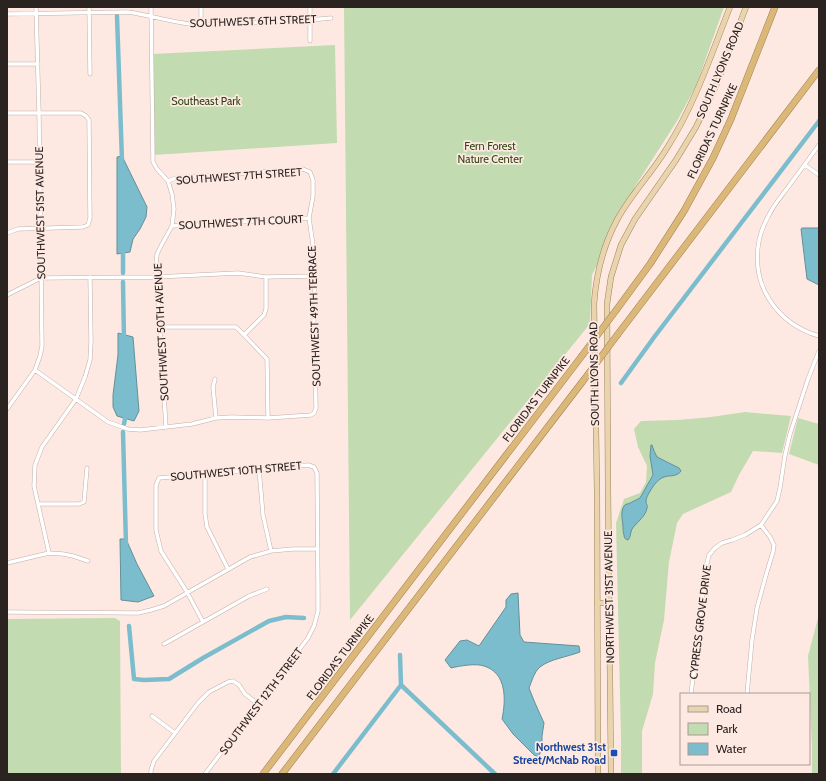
<svg xmlns="http://www.w3.org/2000/svg" width="826" height="781" viewBox="0 0 826 781" font-family="Cabin,sans-serif">
	<rect width="100%" height="100%" fill="#fee9e2"/>
	<!-- green -->
	<path fill="#c3dbb0" d="M344,7H724L696,86L677,121L636,185L592,275L590,323L589,325L350,620Z
		M335,45L337,143L154,155L152,54Z
		M745,412L791,416L782,453L753,451L739,475L731,492L683,514L677,523L669,562L664,620L655,663L653,694L642,731V774H621V738L616,523L624,499L640,493L646,482L647,466L638,447L634,429L641,421L678,420L711,417Z
		M798,418L819,424V465L789,454Z
		M819,614V774H812V748L808,656Z
		M115,618L120,621L121,774H7V619Z"/>
	<!-- water -->
	<path fill="#7cbdcd" stroke="#648f99" d="M122,156L147,207L146,217L140,229L133,239L130,252L117,254V157Z
		M802,228H819V285L807,279L801,229Z
		M118,333L133,337L139,411L134,421L117,416L113,407V395L118,355Z
		M651,445H652L654,451L657,457L679,468L681,471C677,477 670,475 664,477C660,478 657,482 654,485C651,490 646,496 646,502C647,507 648,503 647,508C646,516 637,522 632,529C630,533 631,537 628,540C625,539 624,538 624,535C623,532 623,529 623,526C622,518 620,509 626,504H628L640,498L653,475L650,456Z
		M120,539H126L137,564L154,596L138,602L121,600Z
		M518,593L520,635L524,642L579,646L580,652C567,657 550,659 540,667C534,672 532,681 529,688L535,703L544,723L542,736V750L538,757L534,755L513,734L502,719C506,700 507,673 484,666C476,663 459,666 451,668L445,660L460,641L467,640L479,646L506,607V600L511,594Z"/>
	<g fill="none" stroke-linecap="round" stroke-linejoin="round">
		<!-- canal -->
		<path stroke="#7cbdcd" stroke-width="4.5" d="M117,16L122,161
			M123,273V248
			M123,282L124,341
			M621,383L655,336L819,121
			M124,424L126,414
			M123,432L126,545
			M129,626L134,679L144,680L169,679L203,658L269,621L286,617L304,618
			M400,655L401,685L495,774
			M333,774L401,685"/>
		<!-- minor casing -->
		<g stroke="#c2aea8" stroke-width="4.5">
			<path id="minor" d="M89,7L90,74
				M151,7L153,162L157,169L168,181L172,194L174,209L172,226L162,244L157,254L156,264V277L160,327L166,428
				M310,7V41
				M7,14L127,12C152,15 176,24 201,25L310,20L331,18
				M201,25V7
				M7,64H38
				M7,113H81L86,116L89,120L90,218L88,225L83,227L18,229L7,233
				M819,145C808,160 797,175 786,190C780,198 773,206 769,215C754,240 753,274 769,299C781,318 798,330 819,336
				M7,162H39
				M805,165L819,175
				M172,226L309,218
				M7,295L41,278L156,277L238,273L266,277L314,276
				M160,327H236L244,335L267,359L268,418
				M244,335L264,315L266,309V277
				M35,370L108,422L128,429L140,430L192,424L216,418L232,417L268,418L311,415L314,413L316,408L315,351L313,338V327L315,312L314,252L309,218L313,196V180L310,172L303,169L176,178L168,181
				M215,379L213,387L216,418
				M7,409L35,370L40,356L42,346L39,113L36,7
				M259,469L263,515L271,551
				M205,474V514L207,527L228,569
				M39,504H79L84,502L87,468
				M49,553L34,486L35,465L42,447L76,399L85,377L90,360L91,342L90,277
				M7,563L49,553L63,554L73,556L88,561
				M7,612L138,613L151,610L164,606L250,557L271,551L293,549H318
				M203,622L187,592L161,551L156,530V485L159,478L308,465L314,467L317,473L318,591V611L314,626L308,638L205,774
				M164,644L249,596L267,589
				M691,694L706,567L709,555L715,548L722,543L732,540L745,535L761,525L777,501L780,488L785,455L790,434L808,379L819,351
				M747,694L752,640L757,608L766,575L773,552L774,545L770,537L761,525
				M152,716L175,733
				M151,774V770L154,761L198,703L209,692L228,682L233,681L239,685L245,694L258,704"/>
		</g>
		<!-- primary casing -->
		<g stroke="#9d8459" stroke-width="6">
			<path id="primary" d="M597,603H609
				M598,774L597,491L594,304C596,275 603,246 617,220C631,194 652,173 667,148C695,104 711,55 730,7
				M611,774L608,489L607,304L611,277L621,245L635,219L676,160L696,127L716,86L746,7"/>
		</g>
		<!-- motorway casing -->
		<g stroke="#9d8459" stroke-width="7">
			<path id="motorway" d="M617,309L650,264L684,211L713,158L731,119L775,7
				M618,334L819,70
				M263,774L581,357
				M282,774L583,381"/>
		</g>
		<!-- minor -->
		<use href="#minor" stroke="#fff" stroke-width="3.5"/>
		<!-- primary -->
		<use href="#primary" stroke="#e9d4ae" stroke-width="5"/>
		<!-- motorway -->
		<use href="#motorway" stroke="#dbb878" stroke-width="6"/>
		<!-- motorway-bridge casing -->
		<g stroke="#9d8459" stroke-width="7" stroke-linecap="butt">
			<path id="motorway-bridge" d="M581,357L617,309
				M583,381L618,334"/>
		</g>
		<!-- motorway-bridge -->
		<use href="#motorway-bridge" stroke="#dbb878" stroke-width="6"/>
	</g>
	<!-- markers -->
	<rect fill="#1a4fb4" stroke="#fee9e2" stroke-width="1.5" x="610" y="749" width="8" height="8" rx="2"/>
	<g text-anchor="middle" stroke-width="3.5" stroke-linejoin="round" paint-order="stroke">
		<!-- street labels -->
		<g font-size="11" fill="#2b2320" stroke="#fee9e2">
			<text transform="translate(253 21) rotate(-2)" y="4">SOUTHWEST 6TH STREET</text>
			<text transform="translate(720 70) rotate(-67)" y="4">SOUTH LYONS ROAD</text>
			<text transform="translate(712 131) rotate(-65)" y="4">FLORIDA'S TURNPIKE</text>
			<text transform="translate(239 176) rotate(-4)" y="4">SOUTHWEST 7TH STREET</text>
			<text transform="translate(40 213) rotate(-91)" y="4">SOUTHWEST 51ST AVENUE</text>
			<text transform="translate(241 222) rotate(-3)" y="4">SOUTHWEST 7TH COURT</text>
			<text transform="translate(314 316) rotate(-92)" y="4">SOUTHWEST 49TH TERRACE</text>
			<text transform="translate(161 332) rotate(-93)" y="4">SOUTHWEST 50TH AVENUE</text>
			<text transform="translate(594 374) rotate(-91)" y="4">SOUTH LYONS ROAD</text>
			<text transform="translate(536 399) rotate(-53)" y="4">FLORIDA'S TURNPIKE</text>
			<text transform="translate(236 471) rotate(-5)" y="4">SOUTHWEST 10TH STREET</text>
			<text transform="translate(609 597) rotate(-91)" y="4">NORTHWEST 31ST AVENUE</text>
			<text transform="translate(700 622) rotate(-83)" y="4">CYPRESS GROVE DRIVE</text>
			<text transform="translate(340 657) rotate(-53)" y="4">FLORIDA'S TURNPIKE</text>
			<text transform="translate(261 701) rotate(-53)" y="4">SOUTHWEST 12TH STREET</text>
		</g>
		<!-- park labels -->
		<g font-size="11" fill="#2c4412" stroke="#fee9e2">
			<text x="206" y="105">Southeast Park</text>
			<text x="490" y="150">Fern Forest<tspan x="490" dy="13">Nature Center</tspan></text>
		</g>
		<!-- transit labels -->
		<g font-size="11" font-weight="bold" fill="#164399" stroke="#fee9e2" text-anchor="end">
			<text x="606" y="751">Northwest 31st<tspan x="606" dy="13">Street/McNab Road</tspan></text>
		</g>
	</g>
	<!-- border -->
	<rect width="826" height="781" fill="none" stroke="#2b2320" stroke-width="16"/>
	<!-- legend -->
	<rect x="680" y="693" width="130" height="72" fill="#fee9e2" stroke="#aa9a94"/>
	<rect x="688" y="706" width="20" height="6" fill="#e9d4ae" stroke="#aa9a94"/>
	<text x="716" y="713" font-size="12" fill="#2b2320">Road</text>
	<rect x="688" y="723" width="20" height="12" fill="#c3dbb0" stroke="#aa9a94"/>
	<text x="716" y="733" font-size="12" fill="#2b2320">Park</text>
	<rect x="688" y="743" width="20" height="12" fill="#7cbdcd" stroke="#aa9a94"/>
	<text x="716" y="753" font-size="12" fill="#2b2320">Water</text>
</svg>
